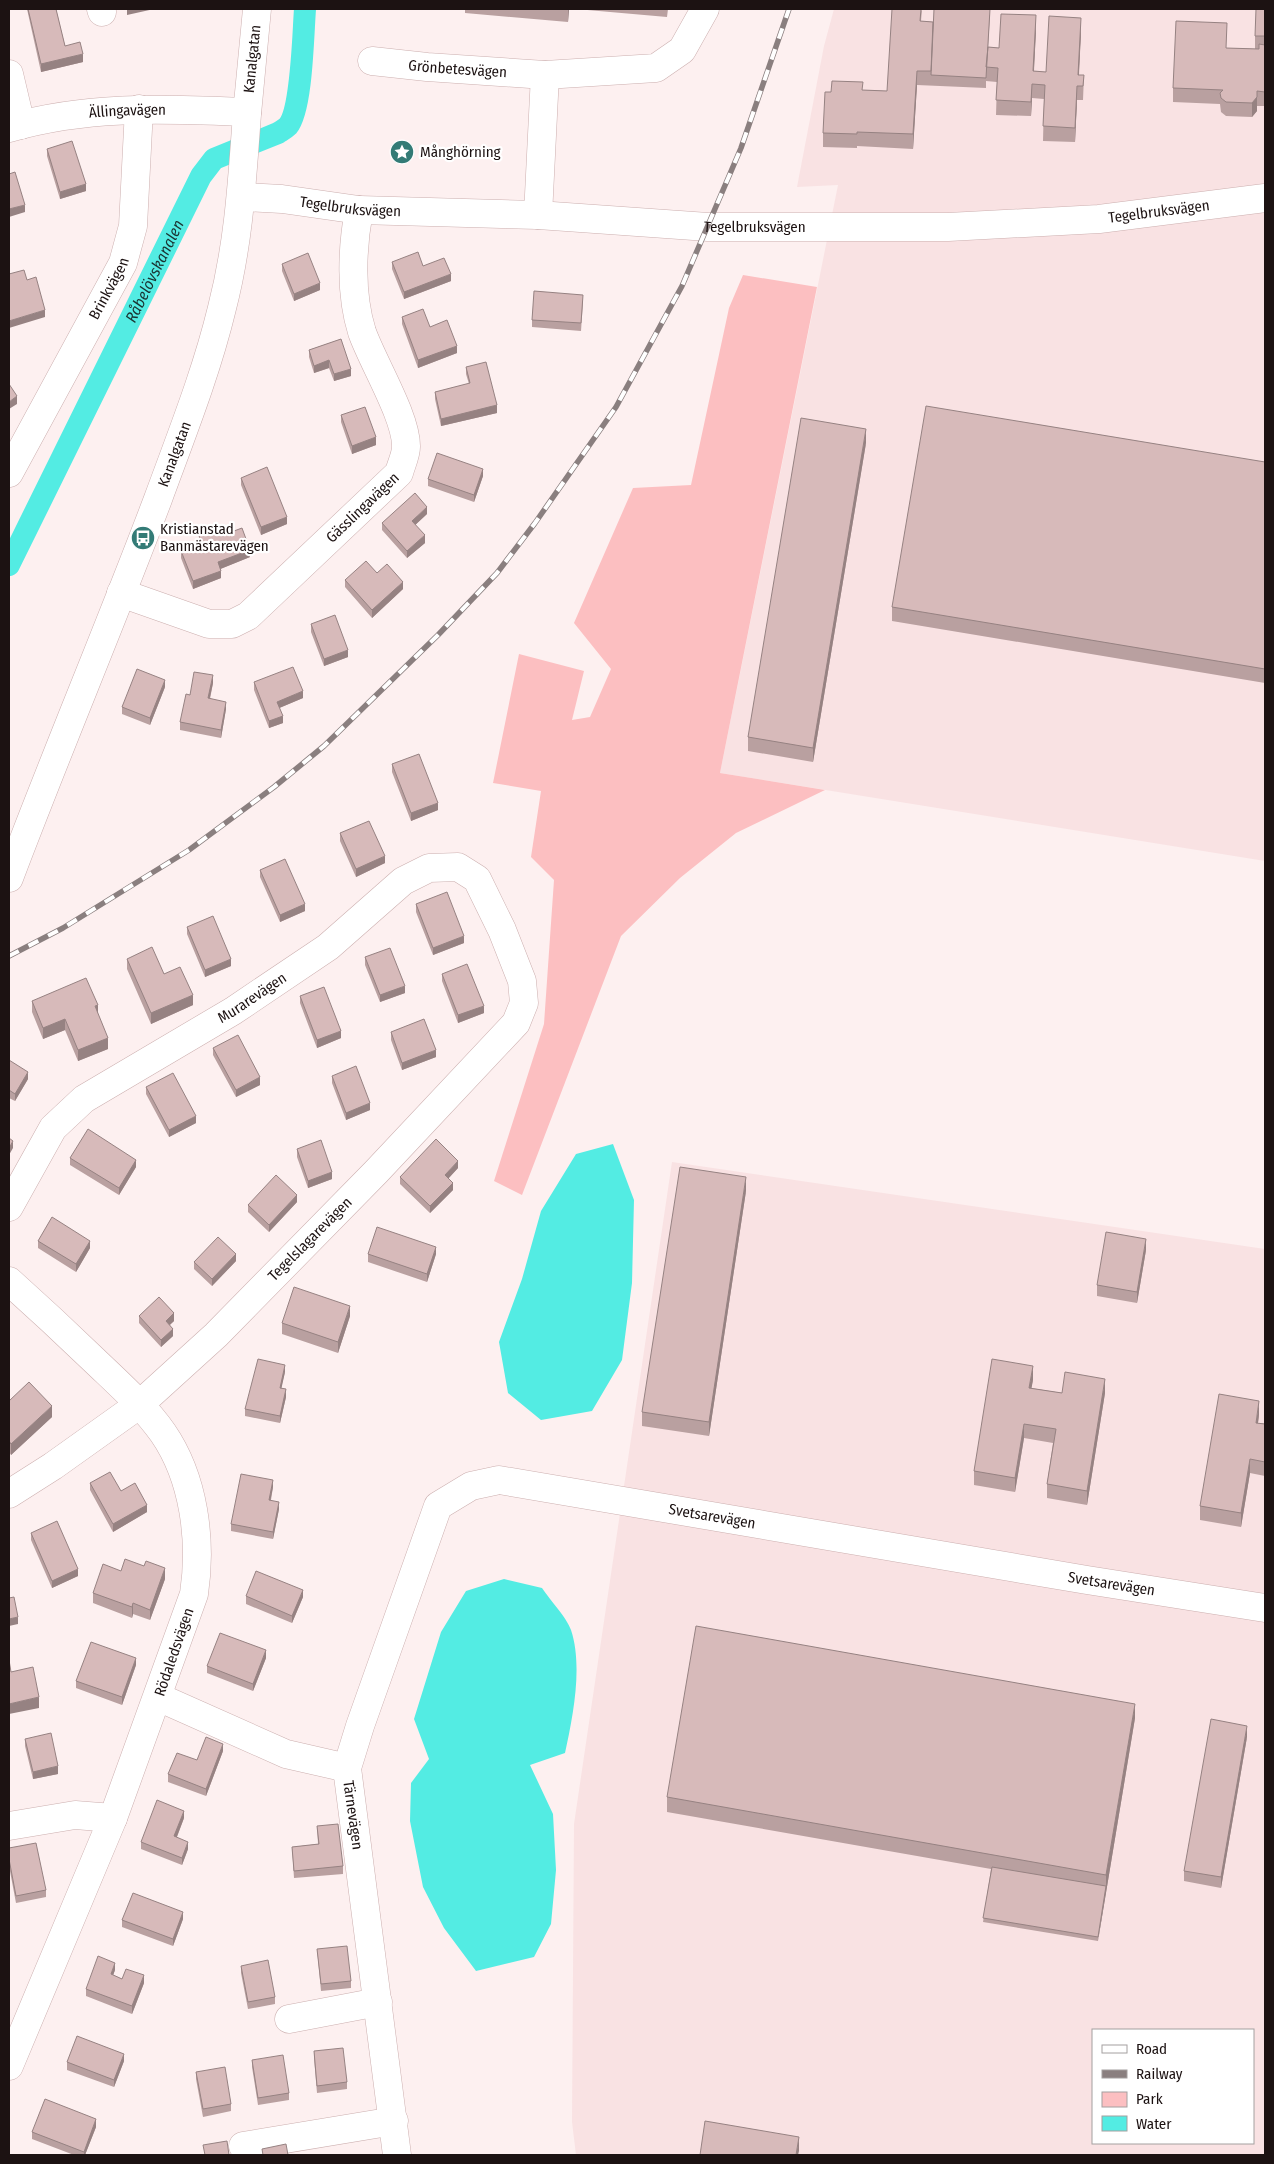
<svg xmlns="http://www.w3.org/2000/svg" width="1274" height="2164" viewBox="0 0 1274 2164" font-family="'Fira Sans Condensed',sans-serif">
	<rect width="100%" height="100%" fill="#fdf0f0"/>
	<!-- built -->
	<path fill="#f9e2e3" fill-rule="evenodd" d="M834,9H1265V861L720,773L838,185L797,187L824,46Z
		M672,1162L1265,1249V2155H576L572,2122L574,1824ZM1093,2030H1253V2143H1093Z"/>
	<!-- green -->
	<path fill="#fcbfc1" d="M743,275L817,287L720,773L825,790L736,833L680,878L621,936L522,1195L494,1181L544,1024L554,880L531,857L541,791L493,783L519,654L584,671L572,720L590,717L611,669L574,623L633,488L691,485L729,308Z"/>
	<!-- water -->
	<path fill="#53ece3" d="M613,1144L634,1200L632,1283L622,1360L592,1411L541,1420L508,1393L499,1342L522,1279L541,1211L576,1154Z
		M504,1579L542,1588C550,1600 567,1618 571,1630C583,1666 573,1716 565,1753L530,1765L553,1814L556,1870L551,1924L534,1957L476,1971L444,1928L423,1887L410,1821L411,1783L429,1759L414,1719L441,1632L466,1591Z"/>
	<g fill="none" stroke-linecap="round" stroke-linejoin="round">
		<!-- canal -->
		<path stroke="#53ece3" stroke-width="22" id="s1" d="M9,565L201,176L214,159L278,133C281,131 285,129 288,126C302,109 303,34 305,9"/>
		<!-- minor casing -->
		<g stroke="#ccafaf" stroke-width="29">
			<g id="minor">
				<path d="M101,9L102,12"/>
				<path id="s2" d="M372,61L427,67L545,75L656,68L682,50L705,9"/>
				<path d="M9,74L21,125"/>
				<path id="s3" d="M9,128C88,105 166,109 247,112"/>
				<path id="s4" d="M242,197L282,199L359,210L538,215L708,227H948L1099,219L1265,198"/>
				<path d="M538,215L545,75"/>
				<path id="s5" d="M9,473L123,263L133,226L139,109"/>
				<path id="s6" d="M121,593L209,624H232L248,616L399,473C401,465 406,455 406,447C407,418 372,361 362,332C350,294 352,248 359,210"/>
				<path id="s7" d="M9,878C57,751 110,626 158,499C181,436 206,374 222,308C239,242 242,181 247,114C250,79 254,44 257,9"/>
				<path id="s8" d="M9,1207L53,1128L84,1099L233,1011L328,947L403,881L429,868L458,867L477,879L502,930L522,981L524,1003L516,1023L376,1172L216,1335L140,1404L53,1466L9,1494"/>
				<path d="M9,1281C38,1307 67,1334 95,1361C119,1384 144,1406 163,1433C194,1478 202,1540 194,1594L113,1818L9,2066"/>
				<path d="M158,1697L286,1754L347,1768"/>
				<path d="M9,1826L75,1815L113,1818"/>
				<path d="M289,2019L378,2002"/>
				<path d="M243,2146L394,2121"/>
				<path id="s9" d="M397,2155L347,1768L360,1726L438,1506L471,1486L499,1480L1087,1580L1265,1608"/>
			</g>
		</g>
		<!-- minor -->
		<use href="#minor" stroke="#fff" stroke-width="28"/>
		<!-- rail casing -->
		<g stroke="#8a7f7f" stroke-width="5.5">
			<path id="rail" d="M9,956L63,928L189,850L274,787L324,746L438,635L497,573L535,523L616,407L682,286L741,148L789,9"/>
		</g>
		<!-- rail -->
		<use href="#rail" stroke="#fff" stroke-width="4" stroke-dasharray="11" stroke-linecap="butt"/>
	</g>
	<!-- wall -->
	<path fill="#b9a0a0" d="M27,9H56L65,46L83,62L41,72Z
		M465,9H569L568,22L465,13Z
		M576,9H668L667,17Z
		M922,9L921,21L933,22L990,15L988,47L999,48L1036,30L1034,71L1046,72L1081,32L1079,75H1084L1083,100H1077L1075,142L1043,141L1044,99L1032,98L1031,116L996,115L997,82L986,81V88L917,85L913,149L857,146V148L823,147V133L831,92L863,90L887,91Z
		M1265,9V106H1257V111L1252,117L1226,116L1221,112L1220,104L1173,102V88L1227,48L1255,49V36Z
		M47,149L86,191L60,199L47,156Z
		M392,262L423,266L451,281L404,299L392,269Z
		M282,264L320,290L294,301L282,271Z
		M583,302L581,331L532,327V320Z
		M402,317L430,327L457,353L418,368L402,324Z
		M341,339L351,376L334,381L329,368L314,373L309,357V350Z
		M466,367L497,413L441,426L435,399V392L469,384L466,374Z
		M341,415L376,445L352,454L341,422Z
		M866,443L813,762L748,751V737Z
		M1265,462V683L892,621V607Z
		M483,476L474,502L428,486V479Z
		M241,478L287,524L261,535L241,485Z
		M427,514L415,525L425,543L407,558L382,530V523Z
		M226,534L250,557L220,569L221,578L193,589L181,558V551L199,544V536Z
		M377,573L403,589L372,618L345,587V580Z
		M311,624L348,657L324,666L311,632Z
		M254,682L303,698L279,708L283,723L269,728L254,690Z
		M213,683L210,699L226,709L221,738L180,730V722L190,695Z
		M165,687L150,725L122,714V707Z
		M392,764L438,810L411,821L392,772Z
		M340,833L385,863L356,877L340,841Z
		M260,870L305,911L280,922L260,877Z
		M416,904L464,943L433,955L416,912Z
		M187,927L231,966L205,977L187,934Z
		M365,957L405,993L380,1002L365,965Z
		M127,959L164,974L193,1005L151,1024L127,969Z
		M442,974L484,1013L458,1023L442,981Z
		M300,996L341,1038L317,1048L300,1003Z
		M32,1001L98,1014L108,1049L78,1061L65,1030L43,1039L32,1012Z
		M391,1032L436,1057L402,1070L391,1040Z
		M213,1048L260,1085L236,1097L213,1055Z
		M9,1060L28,1079L15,1101L9,1098Z
		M332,1076L370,1110L346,1120L332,1083Z
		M146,1087L196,1123L169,1137L146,1094Z
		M297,1149L332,1179L308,1188L297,1157Z
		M70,1158L136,1167L119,1195L70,1165Z
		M458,1168L448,1179L453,1190L430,1213L400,1184V1177Z
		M746,1191L709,1436L642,1426V1412Z
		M297,1202L269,1232L248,1212V1205Z
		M38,1241L90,1248L76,1272L38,1248Z
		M1146,1250L1137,1303L1097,1296V1285Z
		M368,1254H436L427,1282L368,1262Z
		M236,1261L212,1286L194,1269V1262Z
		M139,1316L174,1321L170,1325L173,1336L161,1347L139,1323Z
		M350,1316L338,1353L282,1334V1323Z
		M285,1372L281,1388L286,1397L280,1423L245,1416V1409Z
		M1033,1380L1031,1388L1062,1393H1105L1087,1505L1047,1498V1484L1053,1443L1024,1438L1015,1492L974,1485V1471Z
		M9,1401L52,1417L11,1455L9,1452Z
		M1259,1415L1258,1423L1265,1424V1476L1250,1473L1241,1527L1200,1520V1506Z
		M90,1483L121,1491L147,1512L113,1532L90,1490Z
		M273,1487L271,1500L279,1509L273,1539L231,1531V1524Z
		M31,1533L78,1576L52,1588L31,1540Z
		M121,1571L165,1579L150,1620L133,1614L132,1618L93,1603V1593Z
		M246,1596L303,1597L292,1623L246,1604Z
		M266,1658L253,1691L207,1673V1666Z
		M136,1665L122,1705L76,1688V1681Z
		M1135,1718L1098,1941L983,1922L991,1869L667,1812V1797Z
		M1247,1737L1221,1888L1184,1881V1871Z
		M25,1739L58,1774L33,1779L25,1746Z
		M223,1751L206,1796L168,1782V1774L197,1760Z
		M184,1818L177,1837L188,1849L182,1865L141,1849V1842Z
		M317,1826L343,1866V1874L294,1878L292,1847L318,1844Z
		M9,1848L46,1890V1897L16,1903L9,1866Z
		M183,1919L173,1946L122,1927V1920Z
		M317,1949L351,1981V1988L321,1991Z
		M241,1966L275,1997V2004L248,2009L241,1973Z
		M115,1970L113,1975L122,1979L144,1983L132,2014L86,1996V1989Z
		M314,2051L347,2082V2089L317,2093L314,2058Z
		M252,2060L289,2093V2100L258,2105L252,2067Z
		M124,2061L114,2087L67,2070V2062Z
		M196,2072L231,2104V2111L203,2117L196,2079Z
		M96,2127L85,2155H74L32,2139V2132Z"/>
	<!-- shaded-wall -->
	<path fill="#968282" d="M127,9H154L127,15Z
		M568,9H569L568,22Z
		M1036,15V30L1033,86V71Z
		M1081,18V32L1078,89V75Z
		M83,54V62L41,72V64Z
		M917,71V85L913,149V134Z
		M1032,84V98L1031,116V102Z
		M1077,86V100L1075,142V128Z
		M1257,91V111L1252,117V103Z
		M86,184V191L60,199V192Z
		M25,205V212L9,217V209Z
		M451,274V281L404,299V292Z
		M320,283V290L294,301V294Z
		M45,310V317L9,328V321Z
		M457,346V353L418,368V360Z
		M329,360V368L314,373V366Z
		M351,369V376L334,381V374Z
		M17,396V404L9,409V402Z
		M497,405V413L441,426V419Z
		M866,429V443L813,762V748Z
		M376,437V445L352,454V446Z
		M483,469V476L474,502V495Z
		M427,507V514L412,528V521Z
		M287,517V524L261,535V527Z
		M425,535V543L407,558V551Z
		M250,550V557L218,570V562Z
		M221,571V578L193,589V581Z
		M403,582V589L372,618V610Z
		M348,650V657L324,666V659Z
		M213,675V683L208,706V698Z
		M165,680V687L150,725V718Z
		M303,691V698L277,709V702Z
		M226,702V709L221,738V730Z
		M283,716V723L269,728V721Z
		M438,803V810L411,821V813Z
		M385,856V863L356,877V869Z
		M305,904V911L280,922V915Z
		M464,936V943L433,955V948Z
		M231,959V966L205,977V970Z
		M405,986V993L380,1002V995Z
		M193,995V1005L151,1024V1013Z
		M98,1005V1016L95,1006Z
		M484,1006V1013L458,1023V1015Z
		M65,1019V1030L43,1039V1028Z
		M341,1031V1038L317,1048V1040Z
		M108,1038V1049L78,1061V1050Z
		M436,1050V1057L402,1070V1063Z
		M28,1072V1079L15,1101V1094Z
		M260,1077V1085L236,1097V1090Z
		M370,1103V1110L346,1120V1113Z
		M196,1116V1123L169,1137V1130Z
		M13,1141V1148L9,1155V1148Z
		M136,1160V1167L119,1195V1188Z
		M458,1161V1168L445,1182V1175Z
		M332,1172V1179L308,1188V1181Z
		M746,1177V1191L709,1436V1422Z
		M453,1183V1190L430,1213V1206Z
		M297,1195V1202L269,1232V1225Z
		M1146,1239V1250L1137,1303V1292Z
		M90,1241V1248L76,1272V1264Z
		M436,1247V1254L427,1282V1274Z
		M236,1254V1261L212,1286V1279Z
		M350,1306V1316L338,1353V1342Z
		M174,1313V1321L166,1328V1321Z
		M173,1329V1336L161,1347V1340Z
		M285,1365V1372L280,1395V1388Z
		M1033,1366V1380L1029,1402V1388Z
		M1105,1379V1393L1087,1505V1491Z
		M286,1389V1397L280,1423V1416Z
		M1259,1401V1415L1256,1437V1423Z
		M52,1406V1417L11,1455V1444Z
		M1024,1424V1438L1015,1492V1478Z
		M1250,1459V1473L1241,1527V1513Z
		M273,1480V1487L269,1507V1500Z
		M279,1502V1509L273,1539V1532Z
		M147,1505V1512L113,1532V1524Z
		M165,1568V1579L150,1620V1610Z
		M78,1569V1576L52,1588V1581Z
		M303,1590V1597L292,1623V1616Z
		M133,1603V1614L132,1618V1607Z
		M18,1617V1624L9,1626V1619Z
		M266,1650V1658L253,1691V1684Z
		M136,1658V1665L122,1705V1697Z
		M39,1697V1708L9,1714V1704Z
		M1135,1704V1718L1098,1941L1106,1886V1875Z
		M1247,1726V1737L1221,1888V1877Z
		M223,1744V1751L206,1796V1789Z
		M58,1766V1774L33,1779V1772Z
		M184,1811V1818L174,1844V1836Z
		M188,1842V1849L182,1865V1858Z
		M183,1912V1919L173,1946V1939Z
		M115,1963V1970L111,1981V1974Z
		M144,1975V1983L132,2014V2006Z
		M124,2054V2061L114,2087V2080Z
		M96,2119V2127L85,2155H84V2152Z
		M799,2137V2151L798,2155H796Z"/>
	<!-- building -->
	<path fill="#d7baba" stroke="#968282" d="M28,9H56L65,46L80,42L83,54L41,64Z
		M892,9H921L920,21L933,22L931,71H917L913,134L857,132V134L823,133L825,92H831L832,81L863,82L862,90L887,91Z
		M934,9H990L986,78L931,75Z
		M1256,9H1265V36H1255Z
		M1001,14L1036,15L1033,71L1046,72L1049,16L1081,18L1078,75H1084L1083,86H1077L1075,128L1043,126L1045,85L1032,84L1031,102L996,100L998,68L986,67L988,47L999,48Z
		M1176,21L1227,23L1226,48L1259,49V44L1265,45V92L1257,91V97L1252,103L1226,102L1221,98L1220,93L1223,90L1173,88Z
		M72,141L86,184L60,192L47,149Z
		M15,172L25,205L9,209V174Z
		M418,252L423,266L444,258L451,274L404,292L392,262Z
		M308,253L320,283L294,294L282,264Z
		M24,270L27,280L36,277L45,310L9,321V274Z
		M534,291L583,295L581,323L532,320Z
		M423,309L430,327L447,320L457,346L418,360L402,317Z
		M341,339L351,369L334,374L329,360L314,366L309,350Z
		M486,362L497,405L441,419L435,392L470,383L466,367Z
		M9,384L17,396L9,402Z
		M926,406L1265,462V669L892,607Z
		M365,407L376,437L352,446L341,415Z
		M801,418L866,429L813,748L748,737Z
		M437,453L483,469L474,495L428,479Z
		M267,467L287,517L261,527L241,478Z
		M415,493L427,507L412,521L425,535L407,551L382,523Z
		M223,526L226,534L242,528L250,550L218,562L221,571L193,581L181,551L202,543L199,536Z
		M366,561L377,573L387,564L403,582L372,610L345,580Z
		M335,615L348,650L324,659L311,624Z
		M293,667L303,691L277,702L283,716L269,721L254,682Z
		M137,669L165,680L150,718L122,707Z
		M194,672L213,675L208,698L226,702L221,730L180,722L186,694L190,695Z
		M419,754L438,803L411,813L392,764Z
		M369,821L385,856L356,869L340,833Z
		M285,859L305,904L280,915L260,870Z
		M447,892L464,936L433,948L416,904Z
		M213,916L231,959L205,970L187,927Z
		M152,947L164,974L180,967L193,995L151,1013L127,959Z
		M390,948L405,986L380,995L365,957Z
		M467,964L484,1006L458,1015L442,974Z
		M86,978L98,1005L95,1006L108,1038L78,1050L65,1019L43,1028L32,1001Z
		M324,987L341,1031L317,1040L300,996Z
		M424,1019L436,1050L402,1063L391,1032Z
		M238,1035L260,1077L236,1090L213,1048Z
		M9,1060L28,1072L15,1094L9,1090Z
		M356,1066L370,1103L346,1113L332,1076Z
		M173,1073L196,1116L169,1130L146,1087Z
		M88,1129L136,1160L119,1188L70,1158Z
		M9,1138L13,1141L9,1148Z
		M436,1139L458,1161L445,1175L453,1183L430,1206L400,1177Z
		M321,1140L332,1172L308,1181L297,1149Z
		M680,1167L746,1177L709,1422L642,1412Z
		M276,1175L297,1195L269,1225L248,1205Z
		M52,1217L90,1241L76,1264L38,1241Z
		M377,1227L436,1247L427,1274L368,1254Z
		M1106,1232L1146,1239L1137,1292L1097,1285Z
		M218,1237L236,1254L212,1279L194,1262Z
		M294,1287L350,1306L338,1342L282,1323Z
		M159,1297L174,1313L166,1321L173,1329L161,1340L139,1316Z
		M258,1359L285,1365L280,1388L286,1389L280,1416L245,1409Z
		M992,1359L1033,1366L1029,1388L1062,1393L1065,1372L1105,1379L1087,1491L1047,1484L1056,1429L1024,1424L1015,1478L974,1471Z
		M29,1382L52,1406L11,1444L9,1441V1401Z
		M1219,1394L1259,1401L1256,1423L1265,1424V1462L1250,1459L1241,1513L1200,1506Z
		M110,1472L121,1491L135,1483L147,1505L113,1524L90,1483Z
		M241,1474L273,1480L269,1500L279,1502L273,1532L231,1524Z
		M57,1521L78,1569L52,1581L31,1533Z
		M125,1559L144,1566L146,1561L165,1568L150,1610L133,1603L132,1607L93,1593L103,1564L121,1571Z
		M256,1571L303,1590L292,1616L246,1596Z
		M14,1597L18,1617L9,1619V1598Z
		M696,1626L1135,1704L1106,1875L667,1797Z
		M220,1633L266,1650L253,1684L207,1666Z
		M91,1642L136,1658L122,1697L76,1681Z
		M9,1660L11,1672L33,1667L39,1697L9,1704Z
		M1211,1719L1247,1726L1221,1877L1184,1871Z
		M51,1733L58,1766L33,1772L25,1739Z
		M206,1737L223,1744L206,1789L168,1774L177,1753L197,1760Z
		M157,1800L184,1811L174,1836L188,1842L182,1858L141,1842Z
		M338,1824L343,1866L294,1871L292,1847L319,1844L317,1826Z
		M36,1843L46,1890L16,1896L9,1859V1848Z
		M992,1867L1106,1886L1098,1937L983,1918Z
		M133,1893L183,1912L173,1939L122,1920Z
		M347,1946L351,1981L321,1984L317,1949Z
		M98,1956L115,1963L111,1974L122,1979L126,1969L144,1975L132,2006L86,1989Z
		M268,1960L275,1997L248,2002L241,1966Z
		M77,2036L124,2054L114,2080L67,2062Z
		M343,2048L347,2082L317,2086L314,2051Z
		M283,2055L289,2093L258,2098L252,2060Z
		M225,2067L231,2104L203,2109L196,2072Z
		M45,2099L96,2119L84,2152L32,2132Z
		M705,2121L799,2137L796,2155H700Z
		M227,2141L229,2155H205L203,2145Z
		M286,2144L288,2155H263L262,2149Z"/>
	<!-- icons -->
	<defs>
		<g id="sight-disc" transform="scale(1.25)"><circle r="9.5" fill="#337b76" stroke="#fff"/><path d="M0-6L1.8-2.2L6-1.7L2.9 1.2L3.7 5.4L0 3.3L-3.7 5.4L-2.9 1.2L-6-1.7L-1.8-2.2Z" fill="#fff"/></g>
		<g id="bus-disc" transform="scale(1.25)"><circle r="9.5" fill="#337b76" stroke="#fff"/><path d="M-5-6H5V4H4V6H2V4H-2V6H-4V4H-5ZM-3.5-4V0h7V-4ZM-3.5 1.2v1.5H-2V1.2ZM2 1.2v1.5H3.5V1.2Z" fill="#fff"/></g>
	</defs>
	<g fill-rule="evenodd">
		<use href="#sight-disc" x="402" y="152"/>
		<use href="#bus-disc" x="143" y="538"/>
	</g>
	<g text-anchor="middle" stroke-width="4.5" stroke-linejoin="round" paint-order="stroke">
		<!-- street labels -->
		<g font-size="15" fill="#1c1212" stroke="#fff">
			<text dy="5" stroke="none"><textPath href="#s7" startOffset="860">Kanalgatan</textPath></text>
			<text dy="5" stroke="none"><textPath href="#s2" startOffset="86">Grönbetesvägen</textPath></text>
			<text dy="5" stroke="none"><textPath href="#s3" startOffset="120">Ällingavägen</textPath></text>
			<text dy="5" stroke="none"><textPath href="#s4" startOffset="109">Tegelbruksvägen</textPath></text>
			<text dy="5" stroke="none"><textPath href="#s4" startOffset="919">Tegelbruksvägen</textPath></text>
			<text dy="5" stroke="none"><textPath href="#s4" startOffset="514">Tegelbruksvägen</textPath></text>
			<text dy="5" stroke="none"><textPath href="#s5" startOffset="210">Brinkvägen</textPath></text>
			<text dy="5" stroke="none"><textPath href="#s7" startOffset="455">Kanalgatan</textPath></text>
			<text dy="5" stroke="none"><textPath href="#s6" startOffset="292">Gässlingavägen</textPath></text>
			<text dy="5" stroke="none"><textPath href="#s8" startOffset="329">Murarevägen</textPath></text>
			<text transform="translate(310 1239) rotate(-45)" y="5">Tegelslagarevägen</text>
			<text dy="5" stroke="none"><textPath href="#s9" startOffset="951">Svetsarevägen</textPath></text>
			<text dy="5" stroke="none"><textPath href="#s9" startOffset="1356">Svetsarevägen</textPath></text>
			<text transform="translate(174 1652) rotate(-71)" y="5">Rödaledsvägen</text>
			<text transform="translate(353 1815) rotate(82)" y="5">Tärnevägen</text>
		</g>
		<!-- poi labels -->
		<g font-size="15" fill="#1c1212" stroke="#fff" text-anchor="start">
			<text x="420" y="157">Månghörning</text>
			<text x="160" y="534">Kristianstad<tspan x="160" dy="17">Banmästarevägen</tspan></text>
		</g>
		<!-- water labels -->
		<g font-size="16" font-style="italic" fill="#1a3331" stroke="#fff">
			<text dy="6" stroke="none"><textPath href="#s1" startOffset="328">Råbelövskanalen</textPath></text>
		</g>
	</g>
	<!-- border -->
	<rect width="1274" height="2164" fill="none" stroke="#1c1212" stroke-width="20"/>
	<!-- legend -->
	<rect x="1092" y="2029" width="162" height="115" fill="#ffffff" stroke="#a4a0a0"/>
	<rect x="1102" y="2045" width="25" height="8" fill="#ffffff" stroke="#a4a0a0"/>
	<text x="1136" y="2054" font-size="15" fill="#1c1212">Road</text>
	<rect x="1102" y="2070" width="25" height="8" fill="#8a7f7f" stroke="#a4a0a0"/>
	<text x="1136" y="2079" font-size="15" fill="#1c1212">Railway</text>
	<rect x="1102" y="2092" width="25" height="15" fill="#fcbfc1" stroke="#a4a0a0"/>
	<text x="1136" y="2104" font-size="15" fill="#1c1212">Park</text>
	<rect x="1102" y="2116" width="25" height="15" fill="#53ece3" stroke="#a4a0a0"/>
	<text x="1136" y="2129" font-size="15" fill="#1c1212">Water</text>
</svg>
